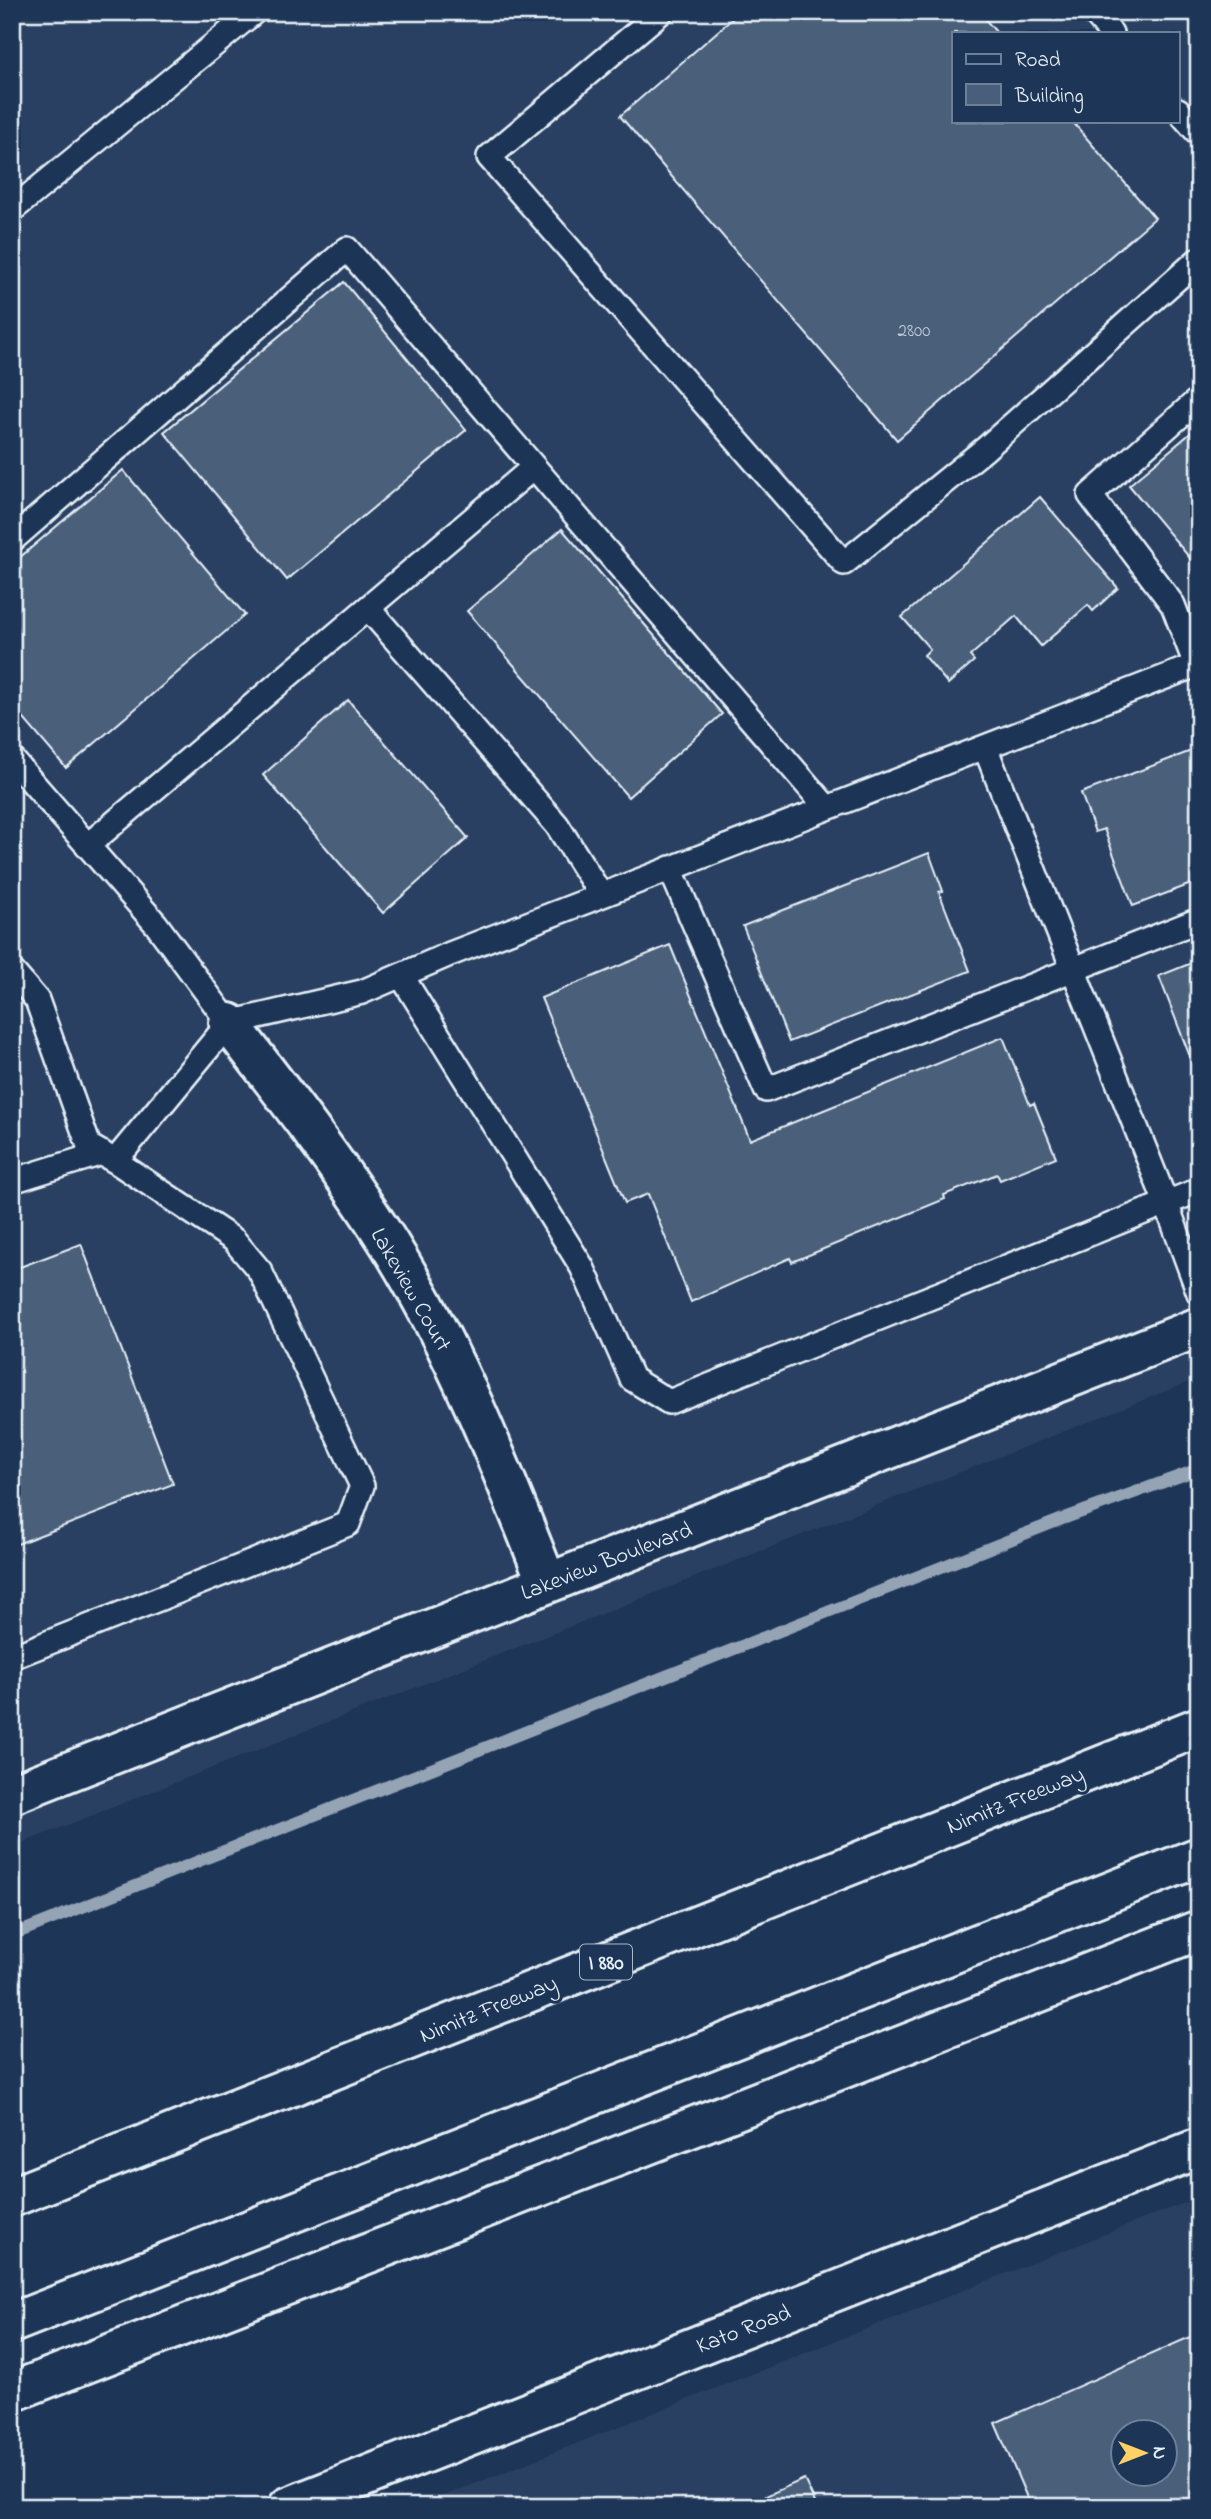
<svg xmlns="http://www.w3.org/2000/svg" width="1211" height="2519" viewBox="0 0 1211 2519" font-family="'Indie Flower',sans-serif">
	<rect width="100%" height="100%" fill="#1d3557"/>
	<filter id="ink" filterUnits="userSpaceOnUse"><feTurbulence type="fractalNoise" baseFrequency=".0143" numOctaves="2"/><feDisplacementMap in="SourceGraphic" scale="14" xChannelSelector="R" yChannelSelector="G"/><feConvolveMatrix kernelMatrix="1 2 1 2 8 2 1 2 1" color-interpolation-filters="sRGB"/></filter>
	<g filter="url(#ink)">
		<!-- built -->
		<path fill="#2a4162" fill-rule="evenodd" d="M12,12H1199V1378L12,1847ZM954,33H1178V121H954Z
			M1199,2197V2507H416ZM1124,2432H1166V2474H1124Z"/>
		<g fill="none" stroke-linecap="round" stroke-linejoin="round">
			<!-- stream -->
			<path stroke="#95a4b5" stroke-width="12" d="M12,1935L1065,1518L1199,1469"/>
		</g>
		<!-- building -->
		<path fill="#495e7a" stroke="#e8f1f8" stroke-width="2" fill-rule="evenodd" d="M740,12H979L997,33H954V121H1072L1155,218L897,440L620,116Z
			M344,282L466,430L287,580L164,432Z
			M1199,426V569L1129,485Z
			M123,470L245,615L66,768L12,705V564Z
			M1040,497L1118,588L1093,611L1088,605L1041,646L1016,616L970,656L974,661L948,684L924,655L930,649L902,617Z
			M562,529L722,714L628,797L467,611Z
			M348,700L468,838L383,913L263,775Z
			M1199,748V881L1133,906L1104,829L1095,832L1081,793Z
			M929,853L943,891L939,892L970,971L789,1042L743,926Z
			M670,945L750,1140L1003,1037L1030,1105L1034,1103L1056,1157L1000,1180L997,1174L944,1195L945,1199L792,1262L790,1258L691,1302L648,1194L625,1203L541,998Z
			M1199,960V1080L1159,976Z
			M81,1244L173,1484L12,1546V1270Z
			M1199,2333V2507H1031L995,2423ZM1124,2432H1166V2474H1124Z
			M804,2479L817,2507H741Z"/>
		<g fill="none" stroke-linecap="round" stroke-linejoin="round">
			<!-- lane casing -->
			<g stroke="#e8f1f8" stroke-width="28">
				<path id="lane" d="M661,12L489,157L844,563L985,449L1199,259
					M1093,12L1111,33
					M1178,110L1199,134
					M12,210L254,12
					M12,540L347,249L827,808
					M368,608L557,825L601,895
					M1196,665L1173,605L1090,495L1199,399
					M985,747L1166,1203L1199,1293
					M12,759L156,924L229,1023
					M87,846L534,467
					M670,868L766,1090L1199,920
					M12,971L37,1000L89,1146L115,1161L229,1023L362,992L450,954L1199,664
					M401,975L582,1267L632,1379L669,1402L1199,1190
					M12,1181L102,1153
					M12,1657L348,1524L362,1486L260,1271L234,1240L115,1161"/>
			</g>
			<!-- street casing -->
			<g stroke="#e8f1f8" stroke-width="44">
				<path id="street" d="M229,1023C284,1094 339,1165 388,1242C455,1349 501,1467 547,1583"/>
			</g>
			<!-- secondary casing -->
			<g stroke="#e8f1f8" stroke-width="44">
				<path id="secondary" d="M12,1794L1199,1327
					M288,2507L1199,2148"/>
			</g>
			<!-- highway casing -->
			<g stroke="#e8f1f8" stroke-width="44">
				<path id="highway" d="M12,2197L1199,1727
					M12,2323L1199,1857
					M12,2392L1199,1930"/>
			</g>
			<!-- lane -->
			<use href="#lane" stroke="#1d3557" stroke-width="23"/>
			<!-- street -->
			<use href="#street" stroke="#1d3557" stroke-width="38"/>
			<!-- secondary -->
			<use href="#secondary" stroke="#1d3557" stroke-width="38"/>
			<!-- highway -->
			<use href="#highway" stroke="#1d3557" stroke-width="38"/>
		</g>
	</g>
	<g text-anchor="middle" stroke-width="6" stroke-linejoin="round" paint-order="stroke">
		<!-- number labels -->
		<g font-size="19" fill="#c0ccd8">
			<text x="914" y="336">2800</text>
		</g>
		<!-- shield labels -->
		<rect fill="#1d3557" stroke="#abb9c8" stroke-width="2" x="580" y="1944.5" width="52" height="35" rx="5"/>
		<g font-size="21" font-weight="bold" fill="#e8f1f8">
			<text x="606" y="1969">I 880</text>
		</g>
		<!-- street labels -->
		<g font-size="23" fill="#e8f1f8" stroke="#1d3557">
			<text transform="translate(412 1289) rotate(60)" y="8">Lakeview Court</text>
			<text transform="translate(606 1560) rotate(-21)" y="8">Lakeview Boulevard</text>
			<text transform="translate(1015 1799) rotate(-22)" y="8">Nimitz Freeway</text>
			<text transform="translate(488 2008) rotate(-22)" y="8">Nimitz Freeway</text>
			<text transform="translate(743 2328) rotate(-21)" y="8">Kato Road</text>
		</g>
	</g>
	<!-- margin -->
	<rect width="1211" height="2519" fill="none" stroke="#1d3557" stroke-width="42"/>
	<rect x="21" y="21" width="1169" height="2477" fill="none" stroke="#e8f1f8" stroke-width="2.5" filter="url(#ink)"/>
	<!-- legend -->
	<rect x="952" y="32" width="228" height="91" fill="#1d3557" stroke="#6e8097" stroke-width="2"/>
	<rect x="966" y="54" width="35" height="10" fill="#1d3557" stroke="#6e8097" stroke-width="2"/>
	<text x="1015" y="66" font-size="21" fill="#e8f1f8">Road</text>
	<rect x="966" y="84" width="35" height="21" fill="#495e7a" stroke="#6e8097" stroke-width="2"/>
	<text x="1015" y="102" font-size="21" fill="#e8f1f8">Building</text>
	<!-- north arrow -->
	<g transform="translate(1144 2453) rotate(90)"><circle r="33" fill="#1d3557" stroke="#6e8097" stroke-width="2"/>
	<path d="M0-5L12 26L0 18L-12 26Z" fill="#ffd166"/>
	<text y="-10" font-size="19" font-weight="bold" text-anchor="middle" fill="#e8f1f8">N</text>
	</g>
</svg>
